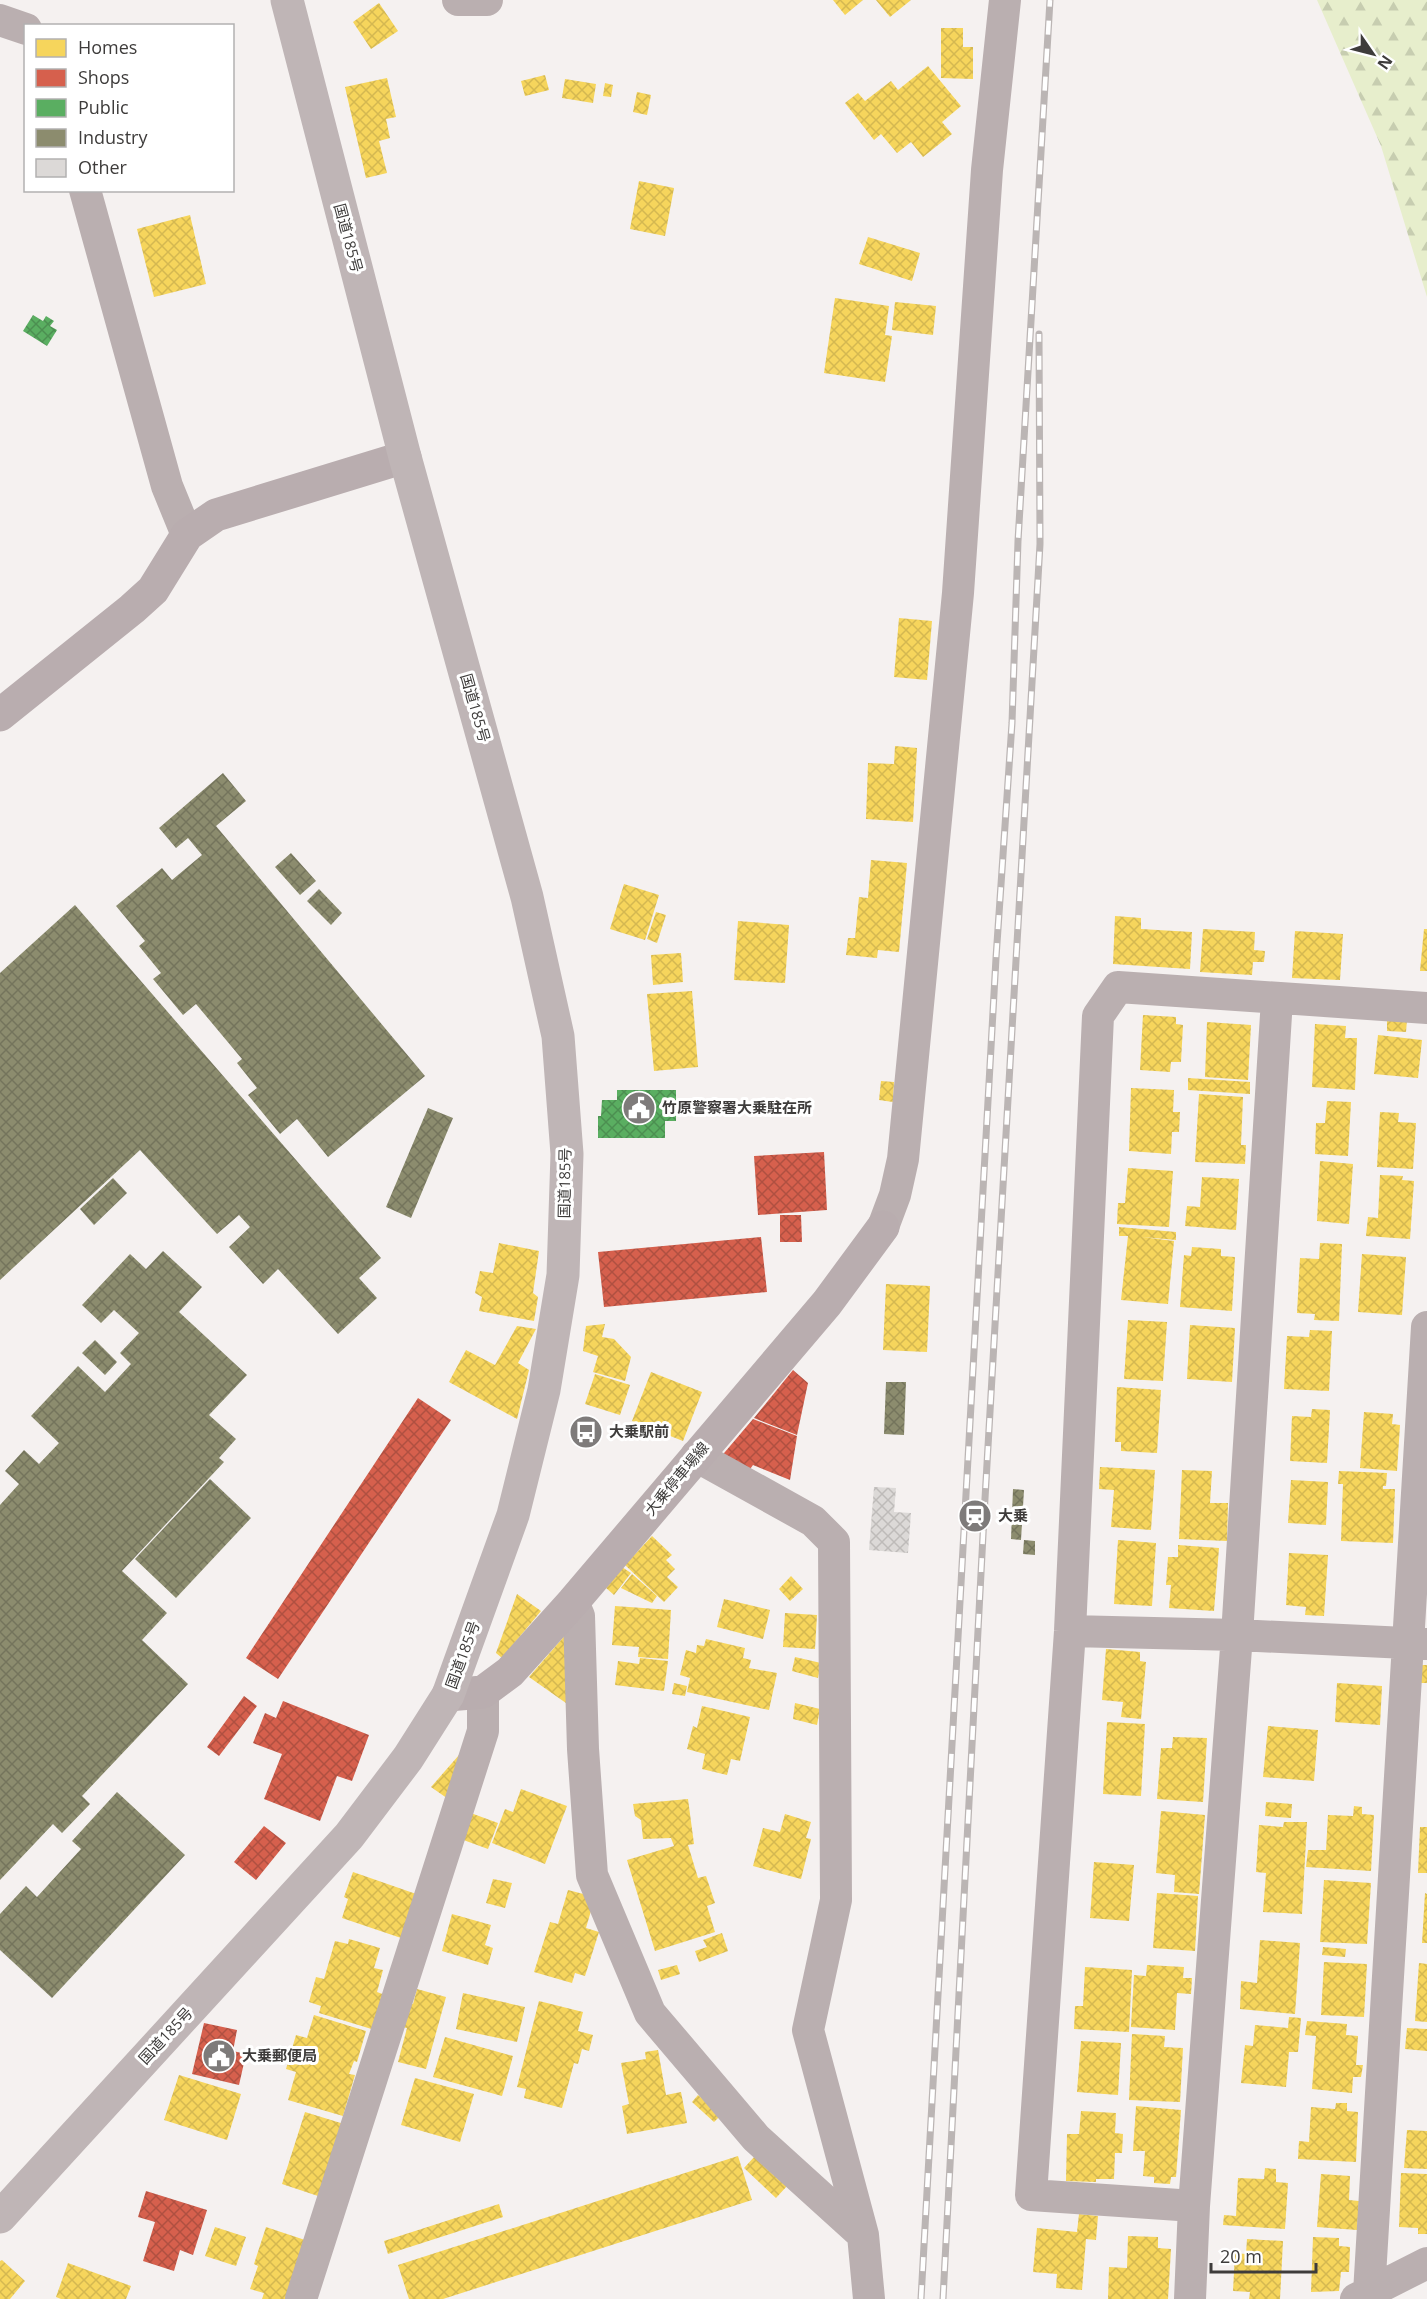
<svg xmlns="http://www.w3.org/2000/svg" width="1427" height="2299" viewBox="0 0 1427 2299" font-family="'Open Sans','Noto Sans JP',sans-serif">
	<defs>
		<pattern id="forest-firs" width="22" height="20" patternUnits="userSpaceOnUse" patternTransform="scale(1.5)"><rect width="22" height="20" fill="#e7eecc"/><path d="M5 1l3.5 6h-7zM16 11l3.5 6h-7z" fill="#c7cdb0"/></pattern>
		<pattern id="homes-cross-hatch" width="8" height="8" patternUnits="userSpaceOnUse" patternTransform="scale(1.5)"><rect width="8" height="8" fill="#f6d55c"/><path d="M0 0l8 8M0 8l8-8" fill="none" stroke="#d4b851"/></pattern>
		<pattern id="shops-cross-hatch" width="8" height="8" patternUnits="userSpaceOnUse" patternTransform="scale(1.5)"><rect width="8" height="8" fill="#d6604d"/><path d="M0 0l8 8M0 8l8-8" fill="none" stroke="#af5041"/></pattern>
		<pattern id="public-cross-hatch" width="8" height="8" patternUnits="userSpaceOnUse" patternTransform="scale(1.5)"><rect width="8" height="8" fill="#5aae61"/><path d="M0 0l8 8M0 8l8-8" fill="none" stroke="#4c8f51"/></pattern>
		<pattern id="industry-cross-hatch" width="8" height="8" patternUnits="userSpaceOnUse" patternTransform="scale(1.5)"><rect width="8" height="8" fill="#8c8c6e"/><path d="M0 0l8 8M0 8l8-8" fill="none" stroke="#74745c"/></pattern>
		<pattern id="building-cross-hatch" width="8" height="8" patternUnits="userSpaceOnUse" patternTransform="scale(1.5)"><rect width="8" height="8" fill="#dcd9d7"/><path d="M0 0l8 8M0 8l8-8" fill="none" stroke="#bebbb9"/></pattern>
	</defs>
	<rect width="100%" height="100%" fill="#f5f1f0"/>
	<!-- forest -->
	<path fill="url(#forest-firs)" d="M1317,0H1427V297L1381,146Z"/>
	<!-- homes -->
	<path fill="url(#homes-cross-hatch)" d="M833,0H863L845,15Z
		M876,0H911L890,17Z
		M379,3L398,31L371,49L353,22Z
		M941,28H963V47H973V79L941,78Z
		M928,66L961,106L942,122L952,134L923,157L911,142L897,153L881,134L874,140L845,103L858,93L865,101L891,81L898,90Z
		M545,75L549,90L525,96L521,81Z
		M387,78L396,117L386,119L390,138L379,141L387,173L366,178L345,87Z
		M565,79L596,84L593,103L562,98Z
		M605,83L613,85L611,97L603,96Z
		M637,92L651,95L647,115L633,112Z
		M639,181L674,188L665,236L630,229Z
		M190,215L206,284L154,297L137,229Z
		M868,237L920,253L912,281L859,264Z
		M835,298L889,306L885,335L892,336L885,382L824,373Z
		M895,302L936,306L933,335L892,330Z
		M899,618L932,621L927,680L894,677Z
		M895,746L917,748L913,822L866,819L868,763L894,764Z
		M871,860L907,863L899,952L878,950L877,958L846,955L848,938H855L859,897L868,898Z
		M624,884L659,895L645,940L610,929Z
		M656,912L666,915L657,943L647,939Z
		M1115,916L1141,918V929L1192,932L1190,969L1113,964Z
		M738,921L789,925L785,983L734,980Z
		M1203,929L1255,932L1254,950L1265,951L1264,962H1253L1252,975L1200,972Z
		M1424,929H1427V971H1420Z
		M1295,931L1343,934L1340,980L1292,978Z
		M681,953L683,982L653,985L651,955Z
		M692,991L698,1067L654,1071L647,994Z
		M1143,1015L1176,1017V1024L1183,1025L1181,1062H1171L1170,1072L1140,1070Z
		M1387,1018L1407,1020L1406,1032L1387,1031Z
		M1207,1022L1251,1025L1248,1080L1205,1077Z
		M1315,1024L1346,1026L1345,1038H1357L1355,1090L1312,1087Z
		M1378,1035L1422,1040L1418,1078L1374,1074Z
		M1188,1078L1250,1082V1094L1188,1090Z
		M881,1081L894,1082L893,1102L879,1100Z
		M1131,1088L1174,1090L1173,1112H1180L1179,1132H1172L1171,1154L1129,1151Z
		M1199,1094L1243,1097L1241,1145H1246L1245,1164L1195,1162Z
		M1327,1101L1351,1102L1348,1156L1315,1154L1316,1123H1325Z
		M1380,1112L1399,1113L1398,1122L1416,1123L1413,1169L1377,1167Z
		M1320,1161L1353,1164L1349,1224L1317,1221Z
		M1128,1168L1173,1171L1169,1227L1117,1224L1118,1203H1125Z
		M1380,1175L1403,1176L1402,1180L1414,1181L1410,1239L1366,1236L1368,1217L1378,1218Z
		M1202,1177L1239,1179L1236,1230L1185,1226L1187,1206L1200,1207Z
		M1119,1227L1176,1232V1240L1142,1237L1174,1241L1168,1304L1121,1300L1128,1236H1119Z
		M499,1243L539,1251L533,1293L538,1297L534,1321L479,1311L482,1297L475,1293L480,1271L493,1273Z
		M1320,1243L1342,1244L1339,1321L1314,1320L1315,1314L1297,1313L1300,1258L1319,1259Z
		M1192,1247L1221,1249V1256L1235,1257L1232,1311L1180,1307L1184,1255L1191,1256Z
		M1362,1254L1406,1257L1402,1315L1358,1312Z
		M886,1284L930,1286L927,1352L883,1350Z
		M1128,1320L1167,1322L1163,1381L1124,1379Z
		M605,1324L602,1337L614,1339L631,1357L625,1381L593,1372L598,1356L583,1351L586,1326Z
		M1190,1325L1235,1328L1232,1382L1187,1379Z
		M517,1326L536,1329L518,1363L529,1370L517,1419L449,1382L466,1350L495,1365Z
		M1310,1330L1332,1331L1329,1391L1284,1389L1287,1336L1309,1337Z
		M651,1372L702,1392L683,1441L632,1421Z
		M595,1374L630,1385L620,1415L585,1404Z
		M1117,1387L1161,1390L1157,1453L1121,1451V1442H1115Z
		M1312,1409L1330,1410L1327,1463L1290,1461L1292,1416L1311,1417Z
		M1364,1412L1393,1414L1392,1424L1400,1425L1397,1471L1360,1468Z
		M1100,1467L1155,1470L1151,1530L1111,1527L1114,1490L1099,1489Z
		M1182,1470L1212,1471L1210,1503H1228L1227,1541L1179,1539Z
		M1339,1471L1387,1473L1386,1486H1383V1489H1395L1393,1543L1341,1541L1343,1484H1338Z
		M1291,1480L1328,1482L1326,1525L1288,1523Z
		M652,1536L672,1555L666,1560L675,1569L667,1577L678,1587L664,1602L625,1565Z
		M1118,1540L1156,1543L1152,1606L1114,1604Z
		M1178,1545L1219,1548L1214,1611L1169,1608L1171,1585H1166L1168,1557H1178Z
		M1289,1553L1328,1555L1324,1616L1305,1615L1306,1607L1286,1605Z
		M622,1567L631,1573L614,1595L605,1587Z
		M632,1574L657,1596L652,1603L621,1588Z
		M791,1576L803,1589L790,1601L779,1589Z
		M517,1594L541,1611L502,1658L496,1653Z
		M724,1599L770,1610L763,1639L717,1627Z
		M615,1606L671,1610L668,1659L638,1657L639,1647L612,1645Z
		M785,1613L817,1615L815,1649L783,1647Z
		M573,1626V1708L529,1677Z
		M706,1639L745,1648L743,1658L751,1660L749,1668L777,1673L769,1710L687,1692L690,1678L680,1675L686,1650L696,1653L697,1645L704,1646Z
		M1106,1649L1140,1652V1661L1146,1662L1141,1719L1121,1717L1123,1702L1102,1700Z
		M795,1657L821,1663L818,1678L792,1671Z
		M640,1658L668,1661L664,1691L615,1685L618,1661L639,1664Z
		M1421,1665H1427V1683H1421Z
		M674,1683L687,1686L685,1696L672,1694Z
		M1337,1683L1382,1686L1380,1725L1335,1722Z
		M795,1703L820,1709L817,1725L793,1719Z
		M702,1706L750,1717L740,1761L731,1759L727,1775L702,1769L705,1754L687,1749L693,1726L697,1728Z
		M1107,1722L1145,1724L1141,1796L1103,1794Z
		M1268,1726L1318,1730L1314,1781L1263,1777Z
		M1173,1737L1207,1738L1203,1802L1157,1799L1161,1748H1172Z
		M459,1755L465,1759L451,1801L431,1787Z
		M521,1789L567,1806L545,1864L492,1843L505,1809L513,1812Z
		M688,1799L694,1844L688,1845L698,1878L706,1876L715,1903L707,1906L715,1932L655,1951L627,1860L674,1846L671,1838L643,1839L641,1820L635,1816L633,1804Z
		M1266,1802L1292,1804L1291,1818L1265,1816Z
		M1354,1806L1362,1807V1814L1374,1815L1371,1871L1306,1867L1308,1850H1326L1328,1815L1353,1816Z
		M1161,1811L1205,1815L1199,1894L1174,1892L1175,1875L1156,1873Z
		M468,1812L498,1823L488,1849L458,1838Z
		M785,1814L811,1822L806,1838L811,1839L801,1879L753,1866L763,1828L780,1832Z
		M1284,1822H1307L1302,1914L1263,1912L1266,1873L1256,1872L1259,1825L1283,1827Z
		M1420,1827H1427V1873H1418Z
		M1094,1862L1134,1865L1129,1921L1090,1918Z
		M353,1872L419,1895L404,1939L342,1918L348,1899L344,1897Z
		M493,1879L512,1883L505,1908L486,1903Z
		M1324,1880L1371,1883L1367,1944L1320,1942Z
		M568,1890L595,1897L586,1928L599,1932L585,1976L575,1973L572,1983L534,1972L550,1922L558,1924Z
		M1157,1893L1198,1896L1195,1951L1153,1948Z
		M1425,1893L1427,1894V1943H1422Z
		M452,1914L491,1925L485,1945L493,1948L488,1965L442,1951Z
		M722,1933L728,1951L699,1962L695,1951L707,1947L703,1940Z
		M349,1939L380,1948L374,1968L383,1970L377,1992L388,1996L378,2031L319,2013L321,2006L309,2002L316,1977L324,1979L335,1941L348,1944Z
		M1260,1940L1300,1943L1295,2014L1240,2009L1241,1981L1257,1983Z
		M1323,1947L1346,1949L1345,1957L1322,1955Z
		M1324,1962L1367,1964L1364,2017L1321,2015Z
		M1419,1963L1427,1964V2022L1415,2021Z
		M677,1965L680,1974L661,1980L658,1970Z
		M1147,1965L1184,1967L1183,1978H1192L1191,1994L1177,1993L1175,2030L1131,2027L1134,1975L1146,1976Z
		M1085,1967L1132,1970L1129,2032L1074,2029L1075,2006H1083Z
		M417,1989L446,1997L426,2069L398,2062L407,2028L400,2027L407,2002L413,2004Z
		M463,1993L525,2007L517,2042L456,2029Z
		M539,2001L583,2012L578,2031L593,2035L589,2051L582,2049L578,2064L574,2063L562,2108L524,2098L526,2089L517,2087Z
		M314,2015L366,2031L357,2062L354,2061L349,2074L355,2075L343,2116L288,2100L296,2072L286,2069L296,2035L307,2038Z
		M1289,2017L1301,2018L1298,2052H1289L1286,2087L1241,2083L1245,2045L1253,2046L1255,2025L1288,2028Z
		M1307,2021L1347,2024L1346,2035L1358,2036L1356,2065H1363L1361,2077H1353L1352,2093L1312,2089L1316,2036L1305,2035Z
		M1407,2028L1427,2029V2051L1405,2049Z
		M1132,2034L1165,2036L1164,2047L1183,2048L1180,2102L1129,2100Z
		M445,2037L513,2056L502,2096L433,2077Z
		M1081,2041L1121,2043L1118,2095L1077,2092Z
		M658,2050L666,2095L681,2092L687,2123L627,2134L622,2106L629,2104L621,2063L646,2059L645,2052Z
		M179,2075L241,2094L227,2140L164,2120Z
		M415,2078L474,2094L460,2142L401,2125Z
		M698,2095L721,2115L714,2122L692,2102Z
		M1336,2103H1347V2111L1358,2112L1356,2162L1298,2159L1299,2141L1309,2142L1311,2107L1335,2109Z
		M1136,2106L1181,2110L1176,2177H1171L1170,2184L1154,2183V2177L1143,2176L1145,2151H1133Z
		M1081,2111L1116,2113L1115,2133L1123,2134L1122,2153H1115L1114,2179H1096V2182L1066,2181L1067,2134H1079Z
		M305,2112L344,2124L321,2197L282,2184Z
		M1407,2130L1427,2131V2169L1404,2168Z
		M738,2156L752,2200L443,2299H409L398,2265Z
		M755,2156L787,2186L776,2198L744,2168Z
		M1265,2168L1276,2169V2182L1288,2183L1285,2229L1223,2225L1224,2215L1236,2216L1238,2178L1264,2179Z
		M1401,2173L1427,2174V2234H1418V2228L1399,2227Z
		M1321,2174L1350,2176L1349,2200L1359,2201L1357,2230L1317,2227Z
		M499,2204L503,2217L388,2254L384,2241Z
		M1079,2214L1098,2216L1096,2240L1086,2239L1082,2290L1056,2288L1057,2274L1033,2272L1037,2228L1077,2232Z
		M215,2227L246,2237L236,2266L205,2256Z
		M266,2227L311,2242L293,2299H262L264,2293L250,2289L258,2266L254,2264Z
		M1128,2236L1158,2237V2248L1171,2249L1168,2299H1108L1109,2267L1127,2268Z
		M1313,2237L1339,2238V2246L1350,2247L1349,2272H1341L1339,2291L1311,2292Z
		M1247,2239L1283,2241L1280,2299H1249L1250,2292L1233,2291L1235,2253L1246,2254Z
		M2,2260L25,2281L10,2299H0V2261Z
		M68,2263L131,2286L126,2299H61L56,2297Z"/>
	<!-- shops -->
	<path fill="url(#shops-cross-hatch)" d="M824,1152L827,1210L758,1215L754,1156Z
		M780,1215H801L802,1242H780Z
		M761,1237L767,1292L604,1307L598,1252Z
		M793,1370L808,1383L797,1435L754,1418Z
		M418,1398L451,1420L278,1679L246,1658Z
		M753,1419L797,1436L790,1480L753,1465L748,1472L719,1459Z
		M244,1696L257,1706L219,1756L207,1747Z
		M283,1701L369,1735L352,1781L337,1776L320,1821L264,1799L282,1754L253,1743L265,1713L276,1718Z
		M264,1826L286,1843L256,1880L234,1862Z
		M204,2023L237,2030L233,2051L246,2054L239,2085L192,2074Z
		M146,2191L207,2210L193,2255L180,2250L174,2271L143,2261L155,2222L138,2217Z"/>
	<!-- public -->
	<path fill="url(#public-cross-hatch)" d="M33,315L43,321L46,316L54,321L50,326L57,330L47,346L23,331Z
		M617,1090H676V1121H665V1138H598V1116H601L602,1100H617Z"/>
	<!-- industry -->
	<path fill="url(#industry-cross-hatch)" d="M223,773L246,801L216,826L425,1076L328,1157L297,1119L280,1134L248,1095L257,1088L237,1063L242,1059L196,1004L183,1015L153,979L161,973L139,946L145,941L116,906L162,868L172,880L202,855L188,838L176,848L159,828Z
		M291,853L316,881L300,895L275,867Z
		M319,889L342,913L331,925L307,901Z
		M75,905L381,1258L359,1278L377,1298L338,1334L278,1269L263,1284L229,1247L250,1227L239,1215L217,1234L140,1150L0,1280V973Z
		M428,1108L453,1118L411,1218L386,1207Z
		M113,1178L127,1193L94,1225L80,1209Z
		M163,1251L202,1287L179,1312L247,1375L209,1415L236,1439L219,1458L224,1462L122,1571L167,1613L142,1640L188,1684L82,1796L90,1804L62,1833L53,1824L0,1880V1505L19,1484L5,1471L24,1450L39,1464L59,1443L31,1416L78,1366L105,1392L131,1364L120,1353L139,1333L114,1310L101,1323L82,1305L130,1254L146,1269Z
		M95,1340L117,1362L105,1375L82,1353Z
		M886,1382H906L904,1435L884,1434Z
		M210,1479L251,1518L176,1598L135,1559Z
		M1013,1489L1024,1490L1021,1540L1011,1539Z
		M1024,1540L1035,1541V1555L1023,1554Z
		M117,1792L185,1855L52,1998L0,1950V1914L26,1886L37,1897L81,1849L72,1841Z"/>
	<!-- building -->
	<path fill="url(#building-cross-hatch)" d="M874,1487L896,1488L894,1512L911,1513L908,1553L869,1550Z"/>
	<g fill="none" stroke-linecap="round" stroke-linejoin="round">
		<!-- street -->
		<path stroke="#baafb0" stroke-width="32" d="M458,0H487
			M0,20L26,29
			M85,190L167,486L187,535
			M883,1227L895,1195L903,1159L958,593L987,170L1005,0
			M696,1456L813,1521L834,1542L836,1900L808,2030L863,2235L869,2299
			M573,1602L579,1616L583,1749L592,1875L650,2013L756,2138L863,2235
			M1070,1631L1237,1635L1427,1644
			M1194,2206L1031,2195L1070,1631L1098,1016L1118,987L1427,1008
			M1369,2293L1427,1327
			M301,2299L483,1731V1692
			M1190,2299L1194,2206L1237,1635L1277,999
			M1356,2299L1427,2263"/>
		<!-- secondary -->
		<path stroke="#b9adaf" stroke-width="33" d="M0,715L132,609L153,590L187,535L216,515L405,457
			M448,1695L483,1692L510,1672L573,1602L827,1303L883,1227"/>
		<!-- highway -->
		<path stroke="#bfb5b6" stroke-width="33" d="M0,2217L349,1836L408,1758L448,1695L513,1515L544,1390L563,1275L567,1154L558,1036L527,897L405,457L287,0"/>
		<!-- rail casing -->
		<g stroke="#bbb5b4" stroke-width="7">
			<path id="rail" d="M921,2299L996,958L1012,723L1018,541L1050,0
				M943,2299L984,1516L1040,544L1039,334"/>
		</g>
		<!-- rail -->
		<use href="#rail" stroke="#fff" stroke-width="4.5" stroke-dasharray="14" stroke-linecap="butt"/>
	</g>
	<!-- icons -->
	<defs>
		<g id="civic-disc" transform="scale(1.725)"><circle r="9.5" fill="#7e7b7a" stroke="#fff"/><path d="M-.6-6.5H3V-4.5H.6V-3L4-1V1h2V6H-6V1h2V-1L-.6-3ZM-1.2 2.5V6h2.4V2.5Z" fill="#fff"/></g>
		<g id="bus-disc" transform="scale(1.725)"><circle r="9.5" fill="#7e7b7a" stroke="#fff"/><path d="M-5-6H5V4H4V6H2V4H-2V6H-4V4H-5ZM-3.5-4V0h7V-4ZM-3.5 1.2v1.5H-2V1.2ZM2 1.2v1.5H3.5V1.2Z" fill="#fff"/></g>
		<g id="station-disc" transform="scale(1.725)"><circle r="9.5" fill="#7e7b7a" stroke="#fff"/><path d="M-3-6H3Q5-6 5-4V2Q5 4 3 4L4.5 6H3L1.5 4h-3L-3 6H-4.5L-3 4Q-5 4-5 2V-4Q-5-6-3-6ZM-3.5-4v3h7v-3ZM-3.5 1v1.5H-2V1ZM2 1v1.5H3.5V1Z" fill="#fff"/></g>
	</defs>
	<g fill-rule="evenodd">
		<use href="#civic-disc" x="639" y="1108"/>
		<use href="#bus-disc" x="586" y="1432"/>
		<use href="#station-disc" x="975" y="1516"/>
		<use href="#civic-disc" x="219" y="2056"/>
	</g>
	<g text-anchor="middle" stroke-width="6" stroke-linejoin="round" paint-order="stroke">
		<!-- street labels -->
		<g font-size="15" fill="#3e3c3b" stroke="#fff">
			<text transform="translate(348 238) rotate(75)" y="5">国道185号</text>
			<text transform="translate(475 708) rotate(74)" y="5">国道185号</text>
			<text transform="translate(565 1183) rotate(-89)" y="5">国道185号</text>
			<text transform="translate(677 1479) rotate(-50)" y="5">大乗停車場線</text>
			<text transform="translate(463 1655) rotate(-70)" y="5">国道185号</text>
			<text transform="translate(166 2036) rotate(-47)" y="5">国道185号</text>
		</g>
		<!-- poi labels -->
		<g font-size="15" font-weight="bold" fill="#3e3c3b" stroke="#fff" text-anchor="start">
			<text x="662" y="1113">竹原警察署大乗駐在所</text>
			<text x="609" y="1437">大乗駅前</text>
			<text x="998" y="1521">大乗</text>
			<text x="242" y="2061">大乗郵便局</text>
		</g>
	</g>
	<!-- legend -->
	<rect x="24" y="24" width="210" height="168" fill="#ffffff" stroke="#b2b1b1" stroke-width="1.5"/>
	<rect x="36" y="39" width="30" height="18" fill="#f6d55c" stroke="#b2b1b1" stroke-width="1.5"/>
	<text x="78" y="54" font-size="18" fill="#3e3c3b">Homes</text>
	<rect x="36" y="69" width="30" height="18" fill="#d6604d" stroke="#b2b1b1" stroke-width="1.5"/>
	<text x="78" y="84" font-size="18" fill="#3e3c3b">Shops</text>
	<rect x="36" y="99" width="30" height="18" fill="#5aae61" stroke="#b2b1b1" stroke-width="1.5"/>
	<text x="78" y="114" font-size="18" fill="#3e3c3b">Public</text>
	<rect x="36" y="129" width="30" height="18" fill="#8c8c6e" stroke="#b2b1b1" stroke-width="1.5"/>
	<text x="78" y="144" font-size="18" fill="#3e3c3b">Industry</text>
	<rect x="36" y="159" width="30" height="18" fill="#dcd9d7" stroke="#b2b1b1" stroke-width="1.5"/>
	<text x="78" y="174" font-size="18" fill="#3e3c3b">Other</text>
	<!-- north arrow -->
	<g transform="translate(1373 54) rotate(125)" stroke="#ffffff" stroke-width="4.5" paint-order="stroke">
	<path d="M0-4.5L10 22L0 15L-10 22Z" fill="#3e3c3b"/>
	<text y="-9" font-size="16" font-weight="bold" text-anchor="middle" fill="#3e3c3b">N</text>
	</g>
	<!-- scale -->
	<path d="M1211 2263v9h105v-9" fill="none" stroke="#3e3c3b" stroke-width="3"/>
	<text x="1220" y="2263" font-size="18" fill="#3e3c3b" stroke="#ffffff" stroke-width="4.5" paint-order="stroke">20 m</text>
</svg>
